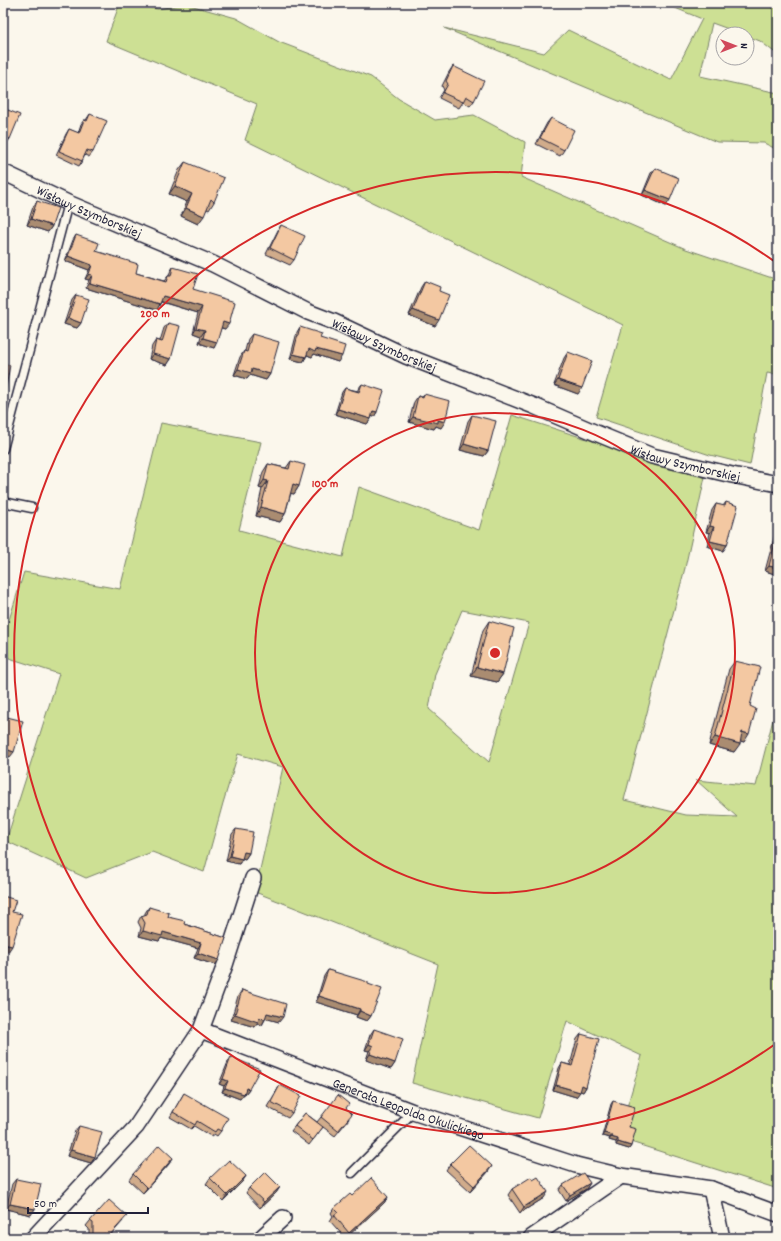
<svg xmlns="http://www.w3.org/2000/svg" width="781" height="1241" viewBox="0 0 781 1241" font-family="Dekko,sans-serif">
	<rect width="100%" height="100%" fill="#fbf7ec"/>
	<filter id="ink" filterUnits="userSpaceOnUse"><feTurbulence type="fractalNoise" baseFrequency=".025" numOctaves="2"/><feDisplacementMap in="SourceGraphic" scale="8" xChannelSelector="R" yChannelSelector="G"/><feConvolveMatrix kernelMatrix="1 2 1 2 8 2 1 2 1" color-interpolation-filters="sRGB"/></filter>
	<g filter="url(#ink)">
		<!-- green -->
		<path fill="#cde094" stroke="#788168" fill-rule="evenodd" d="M120,3L158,9L186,4L236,18L279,42L371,77L399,99L435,120L474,115L525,142L521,177L686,249L778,280V375L767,373L750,465L710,455L596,417L623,325L245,140L257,104L106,41Z
			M663,3H778V55L760,41L747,36V34H742L712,23L700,76L778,93V150L764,143L717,142L444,28L544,53L568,30L671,80L702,19Z
			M512,415L705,477L685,568L624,800L686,815L737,817L696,780L756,786L778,700V1189L618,1138L642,1056L567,1021L538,1118L412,1083L438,964L255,892L283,767L238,754L223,803L204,872L152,852L86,878L6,841L59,674L3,656V639L24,572L120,589L161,423L261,442L239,530L343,557L359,487L479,530ZM462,610L529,623L489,762L429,709L435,674Z"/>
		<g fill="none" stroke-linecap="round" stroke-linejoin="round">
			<!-- lane casing -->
			<g stroke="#22223b" stroke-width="11">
				<path id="lane" d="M3,449L68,203
					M3,502L32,508
					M352,1173L413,1112"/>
			</g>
			<!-- street casing -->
			<g stroke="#22223b" stroke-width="18">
				<g id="street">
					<path id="s1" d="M3,172L68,203L213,264L308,312L334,322L406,356L534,406L596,433L652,456L669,460L732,475L778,484"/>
					<path id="s2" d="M201,1030L413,1112L576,1165L621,1176"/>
					<path d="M711,1189L722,1238"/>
					<path d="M33,1238L136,1127L201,1030L225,965L253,878"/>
					<path d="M261,1238L283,1218"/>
					<path d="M531,1238L621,1176L711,1189L778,1214"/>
				</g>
			</g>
			<!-- lane -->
			<use href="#lane" stroke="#fbf7ec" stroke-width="8"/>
			<!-- street -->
			<use href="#street" stroke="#fbf7ec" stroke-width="15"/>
		</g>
		<!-- wall -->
		<path fill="#d1ac8b" stroke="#22223b" d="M453,66L474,101L470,106L463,102L459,108L439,98L444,90L442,86L449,72Z
			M90,114L93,152L89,157L85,155L82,161L79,166L56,155L66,134L69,129L78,133L81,124L84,120H86Z
			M551,118L564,150L560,156L536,144L547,123Z
			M185,162L214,202L209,210L207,209L198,224L181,216L187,202L169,194L179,170Z
			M655,168L666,206L642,195L651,173Z
			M37,201L52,226L48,232L27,225L33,207Z
			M281,225L294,260L290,265L266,254L278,230Z
			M76,235L96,251L136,273L164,281L168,276H169L170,272L173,267L193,289L225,329L221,328L214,348L199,343L201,336L193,333L198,313L161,302L157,310L86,288L89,280L85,279L89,270L65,261L73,240Z
			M425,281L439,291L435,326L409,315L421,287Z
			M76,295L81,323L77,328L64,324L72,300Z
			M168,323L171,359L167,365L149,359L152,346L156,340L160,341L164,328Z
			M300,327L320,338L338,362L314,354L312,357L307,355L306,357L303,362L290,359L297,332Z
			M252,334L270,374L266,380L250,375L247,379L234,375L240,357L244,351H245L248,339Z
			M568,352L578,394L554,385L564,358Z
			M362,384L377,412L374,417L372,416L371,419L367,424L335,414L342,392L345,388L358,391V389Z
			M424,394L441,428L436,426L434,429L409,422L414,402L418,396L422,397Z
			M472,415L488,451L484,456L460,450L468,421Z
			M291,461L299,486L294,494L291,493L285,514L280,522L256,516L262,489L259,488L263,472L268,464L286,468Z
			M726,502L727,545L723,551L707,546L710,533L706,532L712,510L716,504L723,506Z
			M778,525V575L765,571L777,527Z
			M489,621L503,674L497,682L471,676L483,630Z
			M735,661L750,706L744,742L740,741L734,752L709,745L729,669Z
			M236,829L249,853L245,859L243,858L239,864L226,861L232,834Z
			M149,907L184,924L226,938L215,965L194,958L198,948L161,938L159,941L139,936L141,928L138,922L141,916L145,915V913Z
			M328,970L368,984L371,1016L367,1021L356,1017L357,1015L316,1002L324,976Z
			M242,990L279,1022L266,1018L262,1025L257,1023L255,1027L231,1020L238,996Z
			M374,1029L395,1063L391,1069L366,1060L369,1051L365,1050L370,1035Z
			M581,1034L586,1087L583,1092L580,1091L576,1097L553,1090L559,1068L562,1063L570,1065L577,1039Z
			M231,1057L249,1089L245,1094H244L240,1099L222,1092L224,1086L219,1084L228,1062Z
			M280,1085L292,1113L288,1118L267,1107Z
			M184,1093L221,1131L217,1136L214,1134L212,1137L194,1126L191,1129L170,1117Z
			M613,1101L629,1127L631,1146L629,1149L616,1145V1142L609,1140L610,1138L602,1136L611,1104Z
			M346,1109L349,1119L335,1136L323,1127L309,1145L291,1131L305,1113L317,1122L321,1117Z
			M79,1126L91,1163L67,1156L75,1131Z
			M778,1161V1170L775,1169Z
			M169,1164L143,1193L129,1180L133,1174Z
			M450,1164L488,1172L470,1192L446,1170Z
			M246,1176L242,1182L223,1201L206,1184L210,1178Z
			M16,1179L31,1215L6,1209L12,1184Z
			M533,1180L544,1198L520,1213L508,1195L512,1189Z
			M590,1183L586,1189L566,1201L559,1190L563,1185Z
			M280,1187L276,1193L260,1208L246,1193L249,1188Z
			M352,1196L388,1197L384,1203L345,1238L330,1221L333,1216L331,1213L334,1208Z
			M90,1221H123L108,1238H89V1229L86,1226Z"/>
		<!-- shaded-wall -->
		<path fill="#aa8c71" stroke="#22223b" d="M3,136L10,139L6,144L3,143Z
			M175,186L192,194L187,202L169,194Z
			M645,190L670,200L666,206L642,195Z
			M186,208L204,216L198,224L181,216Z
			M31,219L52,226L48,232L27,225Z
			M68,256L92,265L89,270L65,261Z
			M89,274L92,275L89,280L85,279Z
			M90,283L160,304L157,310L86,288Z
			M163,296L202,307L198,313L159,301Z
			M413,310L439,320L435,326L409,315Z
			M68,318L81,323L77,328L64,324Z
			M223,322L229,324L225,329L219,327Z
			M196,328L205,330L201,336L193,333Z
			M203,338L217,342L214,348L199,343Z
			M309,349H316L342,356L338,362L314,354L312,357L305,354Z
			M153,354L171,359L167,365L149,359Z
			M293,354L306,357L303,362L290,359Z
			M238,369H252L270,374L266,380L250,375L247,379L234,375Z
			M558,380L582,388L578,394L554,385Z
			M338,409L371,419L367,424L335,414Z
			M373,411L377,412L374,417L370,416Z
			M413,417L438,420L445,422L441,428L436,426L434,429L409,422Z
			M464,444L488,451L484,456L460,450Z
			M264,480L268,481L262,489L259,488Z
			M293,484L299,486L294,494L287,493Z
			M261,507L285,514L280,522L256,516Z
			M710,526L714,527L710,533L706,532Z
			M710,541L727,545L723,551L707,546Z
			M769,566L778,568V575L765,571Z
			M477,667L503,674L497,682L471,676Z
			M742,732L749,734L744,742L737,740Z
			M715,737L740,744L734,752L709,745Z
			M3,748L14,752L10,757L3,755Z
			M244,852L249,853L245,859L240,857Z
			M230,856L242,859L239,864L226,861Z
			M143,931L163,932L201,943L198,948L161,938L159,941L139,936Z
			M3,944L12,946L8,952L3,950Z
			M198,953L219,960L215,965L194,958Z
			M319,996L360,1009L357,1015L316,1002Z
			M360,1011L371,1016L367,1021L356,1017Z
			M267,1013L283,1017L279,1022L264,1018Z
			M235,1014L265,1019L262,1025L257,1023L255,1027L231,1020Z
			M369,1044L373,1046L369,1051L365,1050Z
			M370,1054L395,1063L391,1069L366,1060Z
			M223,1079L228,1081L224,1086L219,1084Z
			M556,1085L580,1092L576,1097L553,1090Z
			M582,1085L586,1087L583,1092L578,1090Z
			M225,1088L244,1094L240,1099L222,1092Z
			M246,1088L249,1089L245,1094L243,1093Z
			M604,1133L612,1135L610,1138L602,1136Z
			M611,1137L618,1139L616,1142L609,1140Z
			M618,1142L631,1146L629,1149L616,1145Z
			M71,1150L95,1157L91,1163L67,1156Z
			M173,1158L169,1164L143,1193L147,1188Z
			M778,1165V1170L775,1169Z
			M492,1166L488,1172L470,1192L474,1186Z
			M246,1176L242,1182L223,1201L227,1195Z
			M590,1183L586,1189L566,1201L570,1195Z
			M280,1187L276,1193L260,1208L264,1202Z
			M548,1192L544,1198L520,1213L524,1207Z
			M388,1197L384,1203L346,1238L349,1233Z
			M10,1204L35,1209L31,1215L6,1209Z
			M105,1234L102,1238H92L93,1236Z"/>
		<!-- building -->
		<path fill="#f3c8a2" stroke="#22223b" d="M453,66L484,81L474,101L466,96L463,102L443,93L448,84L446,81Z
			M3,108L20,115L10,139L3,136Z
			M90,114L107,121L93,152L87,150L82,161L59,151L69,129L79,133L84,120L87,121Z
			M551,118L574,130L564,150L540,138Z
			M185,162L224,178L214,202L211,199L204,216L186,208L192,194L175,186Z
			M655,168L679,178L670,200L645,190Z
			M37,201L58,208L52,226L31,219Z
			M281,225L305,236L294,260L270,248Z
			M76,235L99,243L96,251L138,264L136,273L166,282L168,276H171L173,267L198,274L193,289L235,302L229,324L223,322L217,342L203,338L205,330L196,328L202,307L163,296L160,304L90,283L92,275L89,274L92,265L68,256Z
			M425,281L440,287L439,291L449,295L439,320L413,310Z
			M76,295L89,299L81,323L68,318Z
			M168,323L180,326L171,359L153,354L156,340L162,342Z
			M300,327L322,334L320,338L345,346L342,356L316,349L315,352L309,349L306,357L293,354Z
			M252,334L279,342L270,374L252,369L251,373L238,369L244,351L247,352Z
			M568,352L592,361L582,388L558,380Z
			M3,364L10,365L4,399H3Z
			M362,384L384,391L377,412L373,411L371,419L338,409L345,388L359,392Z
			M424,394L450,401L445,422L438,420V423L413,417L418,396L423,398Z
			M472,415L496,421L488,451L464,444Z
			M291,461L305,465L299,486L293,484L285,514L261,507L268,481L264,480L268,464L289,469Z
			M726,502L738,506L727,545L710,541L714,527L710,526L716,504L725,506Z
			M778,531V568L769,566Z
			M489,621L514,628L503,674L477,667Z
			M735,661L760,667L750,706L756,709L749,734L742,732L740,744L715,737Z
			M3,716L23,721L14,752L3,748Z
			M236,829L253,832L249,853L244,852L242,859L230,856Z
			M3,896L16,900L12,912L22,914L12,946L3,944Z
			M149,907L169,913L168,917L185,921L184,924L226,938L219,960L198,953L201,943L163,932L162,936L143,931L145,923L141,916L147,914Z
			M328,970L368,982V984L382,989L371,1016L360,1011V1009L319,996Z
			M242,990L286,1004L283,1017L267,1013L265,1019L259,1018L258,1022L235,1014Z
			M374,1029L403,1039L395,1063L370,1054L373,1046L369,1044Z
			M581,1034L599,1039L586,1087L582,1085L580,1092L556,1085L562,1063L572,1066Z
			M231,1057L260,1069L249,1089L246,1088L244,1094L225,1088L228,1081L223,1079Z
			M280,1085L301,1096L292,1113L271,1102Z
			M184,1093L228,1118L221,1131L217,1129L215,1132L197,1121L195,1125L173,1112Z
			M338,1095L349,1104L346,1108L352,1114L338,1131L321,1117Z
			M613,1101L635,1107L629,1127L636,1129L631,1146L618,1142V1139L611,1137L612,1135L604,1133Z
			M305,1113L323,1127L313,1140L295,1126Z
			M79,1126L102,1132L95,1157L71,1150Z
			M159,1145L173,1158L147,1188L133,1174Z
			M469,1145L492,1166L474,1186L450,1164Z
			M229,1160L246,1176L227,1195L210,1178Z
			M265,1172L280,1187L264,1202L249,1188Z
			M583,1173L590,1183L570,1195L563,1185Z
			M531,1177L533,1180L538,1177L548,1192L524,1207L512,1189Z
			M371,1178L388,1197L349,1233L334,1215L338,1212L334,1208L350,1194L352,1196Z
			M16,1179L41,1184L35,1209L10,1204Z
			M109,1200L127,1216L108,1237L105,1234L93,1236V1223L90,1221Z
			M239,1233L243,1238H234Z
			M278,1233L283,1238H272Z"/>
	</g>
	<!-- distance rings -->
	<g fill="none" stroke="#d62828" stroke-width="2">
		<circle cx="495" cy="653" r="240"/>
		<path d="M778 1042A481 481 0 1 1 778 264"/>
	</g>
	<g text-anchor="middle" stroke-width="3" stroke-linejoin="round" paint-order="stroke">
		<!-- street labels -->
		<g font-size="14" fill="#22223b" stroke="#fbf7ec">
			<text dy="5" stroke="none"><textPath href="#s1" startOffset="95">Wisławy Szymborskiej</textPath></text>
			<text dy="5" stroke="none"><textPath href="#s1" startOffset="419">Wisławy Szymborskiej</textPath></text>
			<text dy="5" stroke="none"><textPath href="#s1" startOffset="743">Wisławy Szymborskiej</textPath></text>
			<text dy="5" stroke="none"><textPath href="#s2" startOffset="222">Generała Leopolda Okulickiego</textPath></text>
		</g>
	</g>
	<circle cx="495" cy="653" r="6" fill="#d62828" stroke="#fbf7ec" stroke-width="2"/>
	<g font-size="12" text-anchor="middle" font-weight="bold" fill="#d62828" stroke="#fbf7ec" stroke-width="3" stroke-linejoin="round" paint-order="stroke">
		<text x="155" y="317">200 m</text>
		<text x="325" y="487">100 m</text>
	</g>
	<!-- margin -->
	<rect width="781" height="1241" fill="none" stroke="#fbf7ec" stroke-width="16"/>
	<rect x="8" y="8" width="765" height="1225" fill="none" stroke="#22223b" stroke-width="1.5" filter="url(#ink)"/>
	<!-- north arrow -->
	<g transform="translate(735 46) rotate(90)"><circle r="19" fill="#fbf7ec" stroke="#a4a2a5"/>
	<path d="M0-3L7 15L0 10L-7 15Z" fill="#d1495b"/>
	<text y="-6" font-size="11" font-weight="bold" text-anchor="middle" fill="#22223b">N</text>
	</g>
	<!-- scale -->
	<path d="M28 1207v6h120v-6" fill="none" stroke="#22223b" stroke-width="2"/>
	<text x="34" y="1207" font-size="12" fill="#22223b" stroke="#fbf7ec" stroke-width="3" paint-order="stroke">50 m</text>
</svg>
